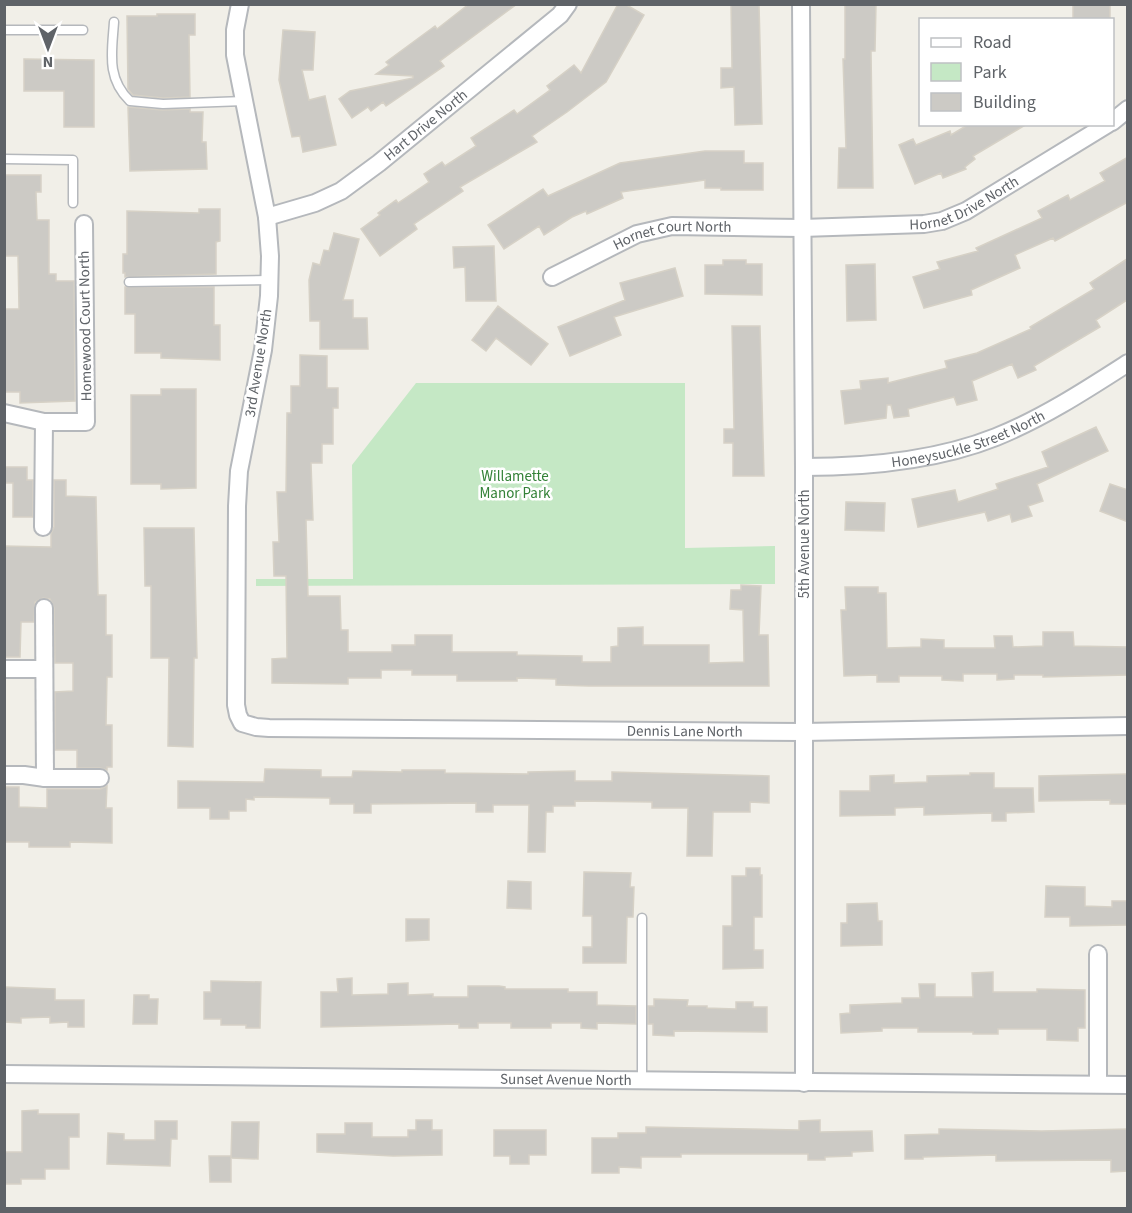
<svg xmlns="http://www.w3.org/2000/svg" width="1132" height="1213" viewBox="0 0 1132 1213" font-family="'Source Sans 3',sans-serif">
	<rect width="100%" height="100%" fill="#f1efe8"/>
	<!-- green -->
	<path fill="#c5e8c5" d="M416,383H685V548L775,546V584L256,586V579H353L352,465Z"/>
	<!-- building -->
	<path fill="#cccac5" stroke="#d6d1c6" stroke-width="1.5" d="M469,4H517L440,61L444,66L414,87L386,106L383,102L371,111L368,107L352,118L339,99L350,91L413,78V76L376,74L389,65L386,62L435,26L437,29Z
		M618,4H625L644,15L606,82L567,112L532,136L537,142L460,187L463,191L414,224L417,229L380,256L361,229L380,215L378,213L396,200L398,203L429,182L424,174L442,162L445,166L476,146L471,138L514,110L517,114L550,90L547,86L574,65L581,73Z
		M731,4H759L762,124L735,125L734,87L721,88V68H732Z
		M845,4H876L875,51H871L873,188H838L839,148H846L843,59H845Z
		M1073,4H1110V20H1073Z
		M157,14H195V35H189L190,97L163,98L133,95L128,89L127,16H157Z
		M283,30L315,32L313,70H302L309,100L325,96L336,145L303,152L300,136L292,137L279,80Z
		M24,59L94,60V127H64V91H24Z
		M128,107L162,110L190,109V112H203L202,142H206L207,169L130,171Z
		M969,124H1027L973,156L975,159L965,167L966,169L943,178L941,173L915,184L899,145L913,139L916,145L950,131L951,135Z
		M705,151H744V163H763V190H721V188H705V180L621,192L623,198L587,214L586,211L572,217L544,235L539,226L504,249L488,225L543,189L548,196L620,163Z
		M1128,157V202L1055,241L1053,238L1015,255L1020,268L971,290L972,295L924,308L913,277L940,269L937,262L978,251L976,248L1042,218L1038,211L1068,195L1070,200L1105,181L1100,173Z
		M4,175H41V192H36L37,220H49V274H56V281H74L75,401L20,403V392H4V309H19L18,256H4Z
		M199,209H220V241L216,242V274L125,277V273H123V254H127V211L199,213Z
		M334,233L359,239L343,300H353V318H367L368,349H320V321H310L309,280L313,263L320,265L324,250L329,251Z
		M494,246L496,301H466L465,267L454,268L453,247Z
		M1127,259V300L1096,320L1100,327L1034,366L1036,370L1018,378L1012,364L972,381L977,400L957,405L954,397L908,409L909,416L894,418L891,405H887L886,418L845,424L841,391L861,389L860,381L888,378V383L947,368L945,361L977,353L1031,329L1030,327L1094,289L1090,283Z
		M723,260H746V264H762V295L705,294V265H723Z
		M875,264L876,320L847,321L846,265Z
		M675,268L683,296L614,317L621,335L570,356L558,327L625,300L620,283Z
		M125,287H214V325H220V360L161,358V353H135V314H125Z
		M498,306L548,344L531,365L496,338L486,351L472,340Z
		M732,326H760L764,476H733V443H724V429H734Z
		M300,355L327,356V388H338V408H333V444H322V463H311L313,520H306L308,596H340L341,630H348V652H392V645H415V635H452V652H517V655L582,656V662H611V647L618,646V628L643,627V645H709V663L744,662L743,610L730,609L731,590H741V585L761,586L759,635H768L769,686H589L556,685V679L517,678V681H457V675H412V670H381V678H348V684L272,683V659L287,658L286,576H274L273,542H279L277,492H286L287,413H291V386H300Z
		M161,389H196V488L161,489V484H131V395H161Z
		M1096,427L1108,451L1037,484L1043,501L1028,506L1032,516L1012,522L1010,514L988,521L985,512L918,527L912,499L955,490L958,502L998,489L996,484L1048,467L1042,452Z
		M4,467H27V480H33V517H13V483H4Z
		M54,480H66V496L96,497L98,595H106V635H112V677H107L106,725H112V767H107V770L100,768H77V750H55V692L73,691V663H55L54,608L50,599L43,598L35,602L34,622H21L20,657H4V546L51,547V534L54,527Z
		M1110,484L1128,490V522L1100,511Z
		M846,502L885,503L884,531L845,530Z
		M144,528H194L197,658H194L193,747L168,746L169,658H151V586H145Z
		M845,587H878V593H886L887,648L921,647V639L944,640V648H995L994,636H1012L1013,647L1043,646V632H1073L1074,646L1128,647V675L1043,677V675H1014V679L997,680V674H963V681L942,680V676H899V682H877V675L844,676L841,610H846Z
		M265,769L321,770V777H352L353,771L402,772V770H445V773L528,774V772L575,771V781H612V772L769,776V803L750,802V812H713L712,856H687L688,808H652V802L575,801V806H553V812H546L545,852H528L529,805H493V812H476V803L371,804V813H354V804H330V798L254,797V800L246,799V811H229V819H210V808H178V781L264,782Z
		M970,773H994V788H1033L1034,812L1006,813V821H992V813L924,815V807L895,808V815L840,816V791H870V776L894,775V783L927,782V776L970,775Z
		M1128,774V804H1110V800L1039,801V776Z
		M107,786L106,808H112V843L70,842V847H29V842H4V787H19V807L47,808V789H100Z
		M746,868H760V875H762V917H754V950H763V968L723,969V926H732V876H746Z
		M584,872L631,873L630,887H634L633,917H627L626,963H583V947H592V916H583Z
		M508,881L531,882V909L507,908Z
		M1046,886L1085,887V906L1112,907V901H1128V925L1070,926V917H1045Z
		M877,903L878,921H882V945L841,946V923H847V904Z
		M406,919H429V940L406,941Z
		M993,972V992H1037V989L1085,990V1028H1078V1041L1047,1040V1029H998V1034H973V1032H918V1028H882V1031L841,1033L840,1014L850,1013V1005L902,1003V998H920L919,984H935V997H973L972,973Z
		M352,978V995L388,994V984L408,983V995L433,994V997H468V986H499L505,987V989H568V992H597V1005L636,1006V1024L597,1023V1029L581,1028V1023H551V1028H511V1023H478V1028H459V1024L321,1027V992H338L337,979Z
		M211,981L261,982L260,1028H246V1025H221V1019H204V992H211Z
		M4,987L55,989V1000H84V1027H68V1022L50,1023V1017L21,1018V1023L4,1022Z
		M134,995H149V999H158L157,1024H133Z
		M654,999L688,1000L687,1006H707V1008L736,1009V1002H753V1007H767V1032L674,1031V1036L653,1035V1024H648V1006H654Z
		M38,1110V1114H79V1137H69V1169H45V1179H21V1184H4V1152H22V1111Z
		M416,1120H432V1130H442V1155L393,1156L317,1152V1134H345V1123H372V1137H408V1130H416Z
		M820,1120V1132L872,1131L873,1151L852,1152V1156L825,1157V1160H808V1154H681V1157H641V1168L619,1167V1173H592V1138H618V1133H646V1127L799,1130V1121Z
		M155,1121H177V1139H171L170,1166L107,1164L108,1133L124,1134V1140H155Z
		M232,1122H259L258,1159L231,1158Z
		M939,1129L1042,1131L1128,1129V1171L1111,1172V1160L996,1161V1155L923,1157V1159H905V1135L939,1134Z
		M494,1130H546V1155H529V1164H510V1156H494Z
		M209,1156H231V1182H210Z"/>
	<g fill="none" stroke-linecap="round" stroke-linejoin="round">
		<!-- lane casing -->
		<g stroke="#b5b8bc" stroke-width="11">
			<path id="lane" d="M114,22C112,52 106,78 130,101L163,104L244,101
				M4,30H83
				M4,159L73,160V203
				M129,282L270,280
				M642,1081V918"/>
		</g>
		<!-- street casing -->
		<g stroke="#b5b8bc" stroke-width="20">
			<g id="street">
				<path id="s1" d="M240,4L235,30V55L267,217L270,256L269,296L263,350L239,471L237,506L236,705L238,715L242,723L256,727L269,728L803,732L1128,726"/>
				<path d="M801,4L804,467V1083"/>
				<path d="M1112,122L1128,109"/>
				<path id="s2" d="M267,217L315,203L341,191L379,163L560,15L568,4"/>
				<path id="s3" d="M552,277L637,234L672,226L802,228L924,224L942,221L966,211L1108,124"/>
				<path d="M4,413L44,422H86L84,224"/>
				<path id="s4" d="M804,467C868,467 936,461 996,437C1043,418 1086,390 1128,363"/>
				<path d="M43,527L44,422"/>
				<path d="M44,608L45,778"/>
				<path d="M4,669H44"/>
				<path d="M4,775H24L45,778H100"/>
				<path d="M1098,954V1084"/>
				<path id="s5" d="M4,1074L1128,1085"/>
			</g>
		</g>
		<!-- lane -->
		<use href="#lane" stroke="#fff" stroke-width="8"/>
		<!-- street -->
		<use href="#street" stroke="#fff" stroke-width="16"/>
	</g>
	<g text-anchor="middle" stroke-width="5" stroke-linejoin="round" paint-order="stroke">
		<!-- street labels -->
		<g font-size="15" fill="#5f6368" stroke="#fff">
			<text dy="5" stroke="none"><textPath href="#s2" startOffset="186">Hart Drive North</textPath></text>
			<text dy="5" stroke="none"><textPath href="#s3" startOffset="428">Hornet Drive North</textPath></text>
			<text dy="5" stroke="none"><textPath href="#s3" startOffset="130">Hornet Court North</textPath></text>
			<text transform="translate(85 326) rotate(-91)" y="5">Homewood Court North</text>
			<text transform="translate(258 363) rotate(-81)" y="5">3rd Avenue North</text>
			<text dy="5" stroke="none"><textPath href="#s4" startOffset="168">Honeysuckle Street North</textPath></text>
			<text transform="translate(804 544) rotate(-90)" y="5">5th Avenue North</text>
			<text dy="5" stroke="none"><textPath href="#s1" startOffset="1170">Dennis Lane North</textPath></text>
			<text dy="5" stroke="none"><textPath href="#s5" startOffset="562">Sunset Avenue North</textPath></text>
		</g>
		<!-- park labels -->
		<g font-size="15" fill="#348238" stroke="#fff">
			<text x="515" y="481">Willamette<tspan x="515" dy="17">Manor Park</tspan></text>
		</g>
	</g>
	<!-- border -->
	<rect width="1132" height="1213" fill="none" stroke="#5f6368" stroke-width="12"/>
	<!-- legend -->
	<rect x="919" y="18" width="195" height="108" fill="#ffffff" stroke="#bfc1c3" stroke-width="1.5"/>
	<rect x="931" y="38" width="30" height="9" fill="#ffffff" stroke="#bfc1c3" stroke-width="1.5"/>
	<text x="973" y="48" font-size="18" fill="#5f6368">Road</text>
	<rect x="931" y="63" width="30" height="18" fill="#c5e8c5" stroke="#bfc1c3" stroke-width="1.5"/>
	<text x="973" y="78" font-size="18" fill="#5f6368">Park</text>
	<rect x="931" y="93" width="30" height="18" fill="#cccac5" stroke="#bfc1c3" stroke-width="1.5"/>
	<text x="973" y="108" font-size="18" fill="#5f6368">Building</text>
	<!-- north arrow -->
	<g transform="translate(48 48) rotate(180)" stroke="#ffffff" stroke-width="4.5" paint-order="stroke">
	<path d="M0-4.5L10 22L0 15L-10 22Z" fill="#5f6368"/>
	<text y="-9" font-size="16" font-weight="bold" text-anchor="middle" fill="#5f6368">N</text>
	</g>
</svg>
